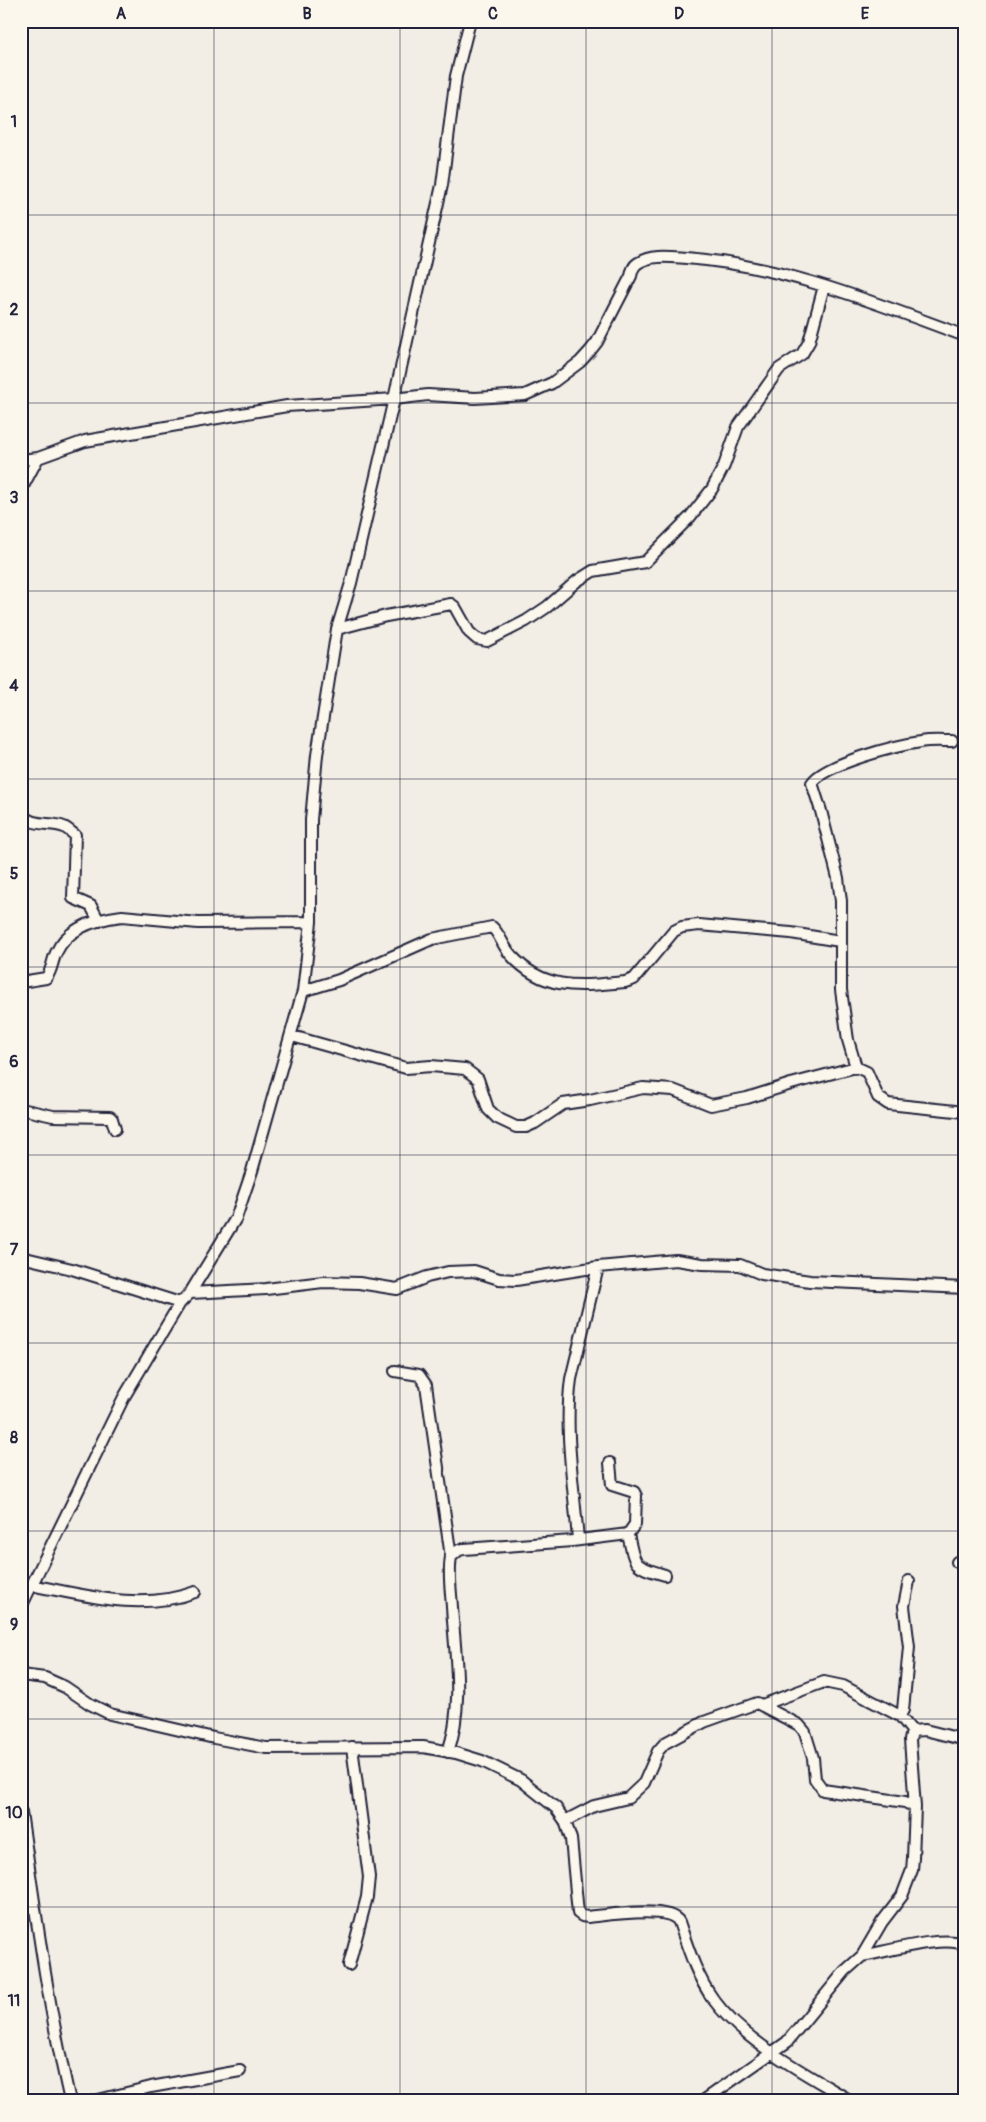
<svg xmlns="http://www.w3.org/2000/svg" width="986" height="2122" viewBox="0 0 986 2122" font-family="Pangolin,sans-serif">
	<rect width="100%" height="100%" fill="#f2eee5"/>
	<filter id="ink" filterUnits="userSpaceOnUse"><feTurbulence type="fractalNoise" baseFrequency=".02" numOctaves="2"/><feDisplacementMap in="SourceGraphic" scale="10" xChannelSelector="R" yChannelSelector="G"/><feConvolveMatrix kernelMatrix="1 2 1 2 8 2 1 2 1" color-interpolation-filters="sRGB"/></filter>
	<g filter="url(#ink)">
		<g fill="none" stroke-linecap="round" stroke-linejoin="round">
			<!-- minor casing -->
			<g stroke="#22223b" stroke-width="14">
				<path id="minor" d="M21,460L38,458L85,441L287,406L394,399L428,395L475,398L525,395L552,383L580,362L590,351L597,342L631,276C632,271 633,266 638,263C651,254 671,257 686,258C783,265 875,303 965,336
					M21,490L38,458
					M337,629L386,616L451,604L455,607L469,632L477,639L487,641L526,621L547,607L577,581L593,571L645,562L690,517L712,489L724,466L738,427L779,369L802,354L809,342L824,286
					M21,813C31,828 51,821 64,827C68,829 72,833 75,835L73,898L91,906L99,921
					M21,982L46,978C52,971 52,961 56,953C67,928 97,919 122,916L198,923L311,922
					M303,991L339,980L432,939L492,927C500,934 503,947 511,955C544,992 581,986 625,982L634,979L674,931L682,927L699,925L791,933L840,941
					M292,1036L406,1068L431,1066L465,1069L478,1079L488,1109L497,1118L516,1127H526L535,1123L563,1104L590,1100L643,1088L673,1090L711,1105L747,1098L791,1084L856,1067L867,1072L878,1097L888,1104L965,1112
					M856,1067L848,1040L841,990V901L838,878L821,811L812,783C824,764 898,745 921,742C931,740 942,741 952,741
					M21,1109L53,1116L110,1117L112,1119L115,1129
					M21,1257L72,1269L180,1303
					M190,1293L266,1289L323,1282L359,1283L397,1289L427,1277L448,1272L474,1271L499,1279L516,1280L598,1267L676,1260L702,1264L740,1265L762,1274L810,1281L965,1288
					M395,1371L419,1375L426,1385L451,1557
					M628,1534C635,1566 633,1566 665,1575
					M578,1540C574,1487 564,1432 571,1379L598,1267
					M957,1562L965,1561
					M31,1585C84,1595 141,1612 195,1592
					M21,1607L124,1397L180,1303L190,1293L236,1218L252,1171L303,991L311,922V820L317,755L337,629L351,583L394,399L442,185L456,76L470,21
					M21,1675L45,1678L65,1687L90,1704L110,1714L214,1738L266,1748L423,1747L456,1753L482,1761L521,1780L556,1808L565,1821L571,1839L578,1913L582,1916L588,1917C607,1915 670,1905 679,1922C688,1948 697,1977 713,1999C745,2043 805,2073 851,2101
					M900,1716L903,1710L909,1647L904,1606L909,1581
					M912,1731L925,1730L965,1740
					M448,1752C464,1705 455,1655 452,1607C451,1591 448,1573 451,1557L459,1550L464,1549L572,1541L628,1534L635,1524L636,1496L634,1492L612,1485L610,1463
					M21,1812C35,1909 48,2006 70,2101
					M565,1821L594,1806L628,1798L644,1783L658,1751L665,1743L704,1722L757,1703L799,1725L805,1732L813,1758L815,1779L823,1790L905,1802L915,1807
					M862,1956C885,1952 946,1934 965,1945
					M349,1965L367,1897L369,1877L352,1747
					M94,2101L151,2087L240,2071
					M703,2101L787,2042L845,1971L862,1956L882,1922L902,1896L912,1870L913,1858L915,1807L910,1740L912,1731L900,1716L843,1686L824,1682L762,1705"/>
			</g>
			<!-- minor -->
			<use href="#minor" stroke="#fbf7ec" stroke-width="10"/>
		</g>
	</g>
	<!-- grid -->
	<path fill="none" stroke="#22223b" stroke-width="1" stroke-opacity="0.55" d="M214,21V2101M400,21V2101M586,21V2101M772,21V2101M21,215H965M21,403H965M21,591H965M21,779H965M21,967H965M21,1155H965M21,1343H965M21,1531H965M21,1719H965M21,1907H965"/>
	<!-- margin -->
	<rect width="986" height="2122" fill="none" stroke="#fbf7ec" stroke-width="55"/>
	<rect x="28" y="28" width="930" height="2066" fill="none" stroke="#22223b" stroke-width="2"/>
	<g font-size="16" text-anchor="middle" font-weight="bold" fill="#22223b">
		<text x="121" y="19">A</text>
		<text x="307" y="19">B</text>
		<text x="493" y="19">C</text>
		<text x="679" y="19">D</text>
		<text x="865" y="19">E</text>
		<text x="14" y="127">1</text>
		<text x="14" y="315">2</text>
		<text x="14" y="503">3</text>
		<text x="14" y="691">4</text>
		<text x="14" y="879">5</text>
		<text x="14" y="1067">6</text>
		<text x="14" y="1255">7</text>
		<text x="14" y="1443">8</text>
		<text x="14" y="1630">9</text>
		<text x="14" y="1818">10</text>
		<text x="14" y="2006">11</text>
	</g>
</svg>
